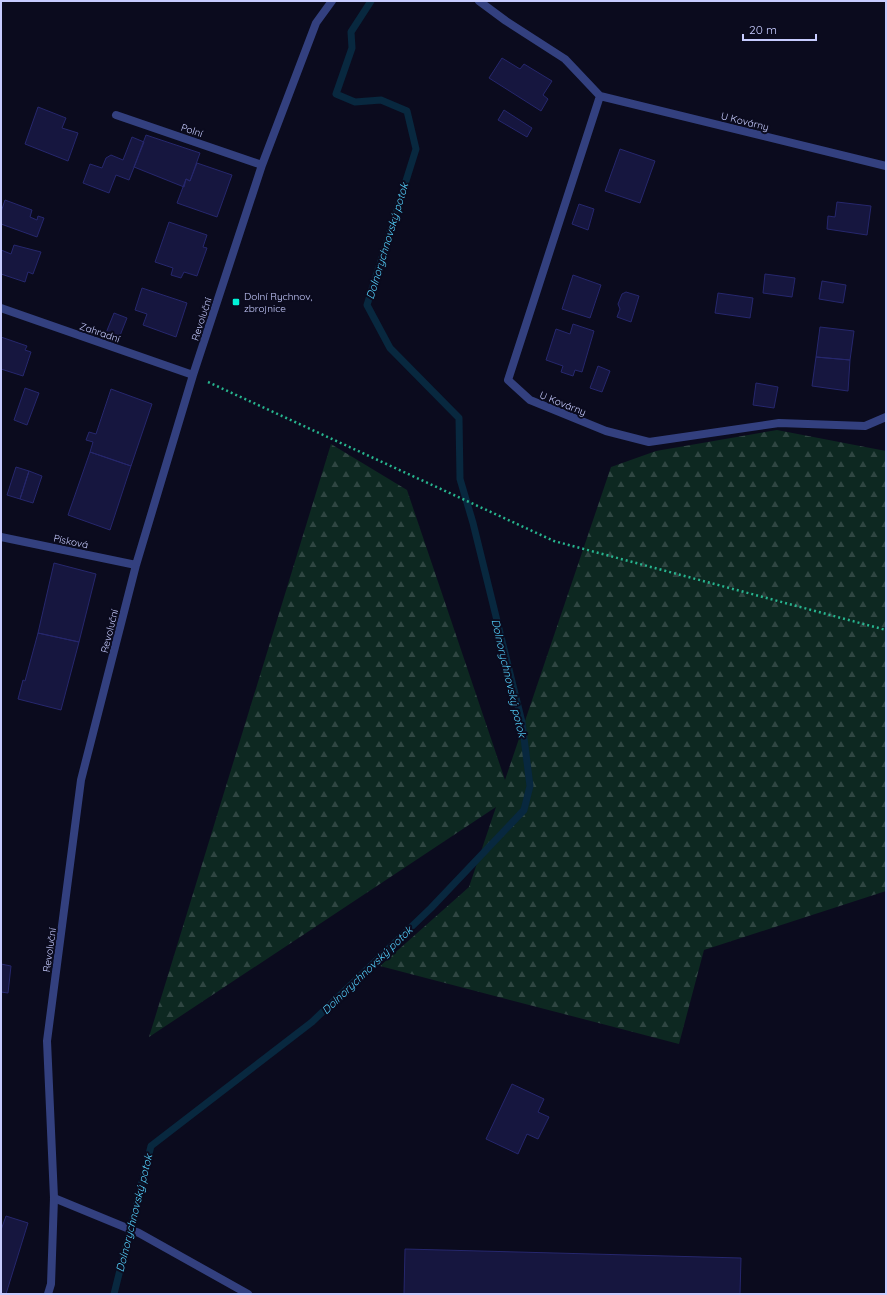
<svg xmlns="http://www.w3.org/2000/svg" width="887" height="1295" viewBox="0 0 887 1295" font-family="Quicksand,sans-serif">
	<defs>
		<pattern id="forest-firs" width="22" height="20" patternUnits="userSpaceOnUse"><rect width="22" height="20" fill="#0d2821"/><path d="M5 1l3.5 6h-7zM16 11l3.5 6h-7z" fill="#2f4642"/></pattern>
	</defs>
	<rect width="100%" height="100%" fill="#0b0b1e"/>
	<!-- forest -->
	<path fill="url(#forest-firs)" d="M777,430L886,451V891L704,950L679,1044L380,966L469,887L496,807L149,1037L331,444L407,490L505,780L611,467L656,451Z"/>
	<g fill="none" stroke-linecap="round" stroke-linejoin="round">
		<!-- stream -->
		<path stroke="#08283f" stroke-width="7" d="M114,1294L151,1146L312,1022L431,908L524,810L530,786L522,722L473,523L460,479L459,418L390,348L367,305L416,149L407,111L381,100L355,102L336,94L352,48L351,32L371,1"/>
	</g>
	<!-- building -->
	<path fill="#16163f" stroke="#26276d" d="M502,58L520,69L524,64L552,81L543,95L548,99L541,111L489,78Z
		M38,107L66,118L62,128L78,133L68,161L25,144Z
		M504,110L532,128L527,137L498,120Z
		M146,135L200,153L190,181L186,179L184,187L134,167Z
		M132,137L144,142L129,180L116,175L109,193L83,183L90,164L102,168L106,158L111,155L123,160Z
		M620,149L655,161L640,203L605,191Z
		M197,163L232,175L217,217L177,203L186,179L190,181Z
		M5,200L32,210L30,217L37,220L38,216L44,218L37,237L1,224V212Z
		M837,202L871,206L867,235L827,229L828,216L835,217Z
		M579,204L594,209L588,230L572,224Z
		M169,222L207,235L203,247L207,248L197,276L184,272L181,278L171,275L173,268L155,262Z
		M14,245L41,252L33,274L28,272L25,282L1,274V250L11,254Z
		M765,274L795,278L792,297L763,293Z
		M573,275L601,285L590,318L562,309Z
		M822,281L846,285L843,303L819,299Z
		M142,288L187,303L176,337L143,325L147,314L135,310Z
		M626,292L639,296L631,322L617,317L620,309L618,304L622,294Z
		M718,293L753,298L750,318L715,313Z
		M114,313L127,318L119,338L106,333Z
		M573,324L594,331L582,372L575,370L573,376L561,372L563,366L546,360L556,329L570,334Z
		M820,327L854,331L850,360L816,357Z
		M1,337L27,346L25,350L31,352L23,376L1,369Z
		M816,357L850,360L848,391L812,386Z
		M598,366L610,371L602,392L590,388Z
		M756,383L778,387L774,408L753,405Z
		M25,388L39,393L27,425L14,420Z
		M111,389L152,404L131,466L90,452L93,442L86,440L89,432L96,434Z
		M90,452L131,466L110,530L68,515Z
		M16,467L29,471L20,499L7,495Z
		M29,471L42,476L33,503L20,499Z
		M54,563L96,574L79,642L38,633Z
		M38,633L79,642L61,710L18,699L23,680L25,681Z
		M1,964L11,966L8,993L1,992Z
		M512,1084L544,1099L538,1112L549,1117L538,1139L527,1134L518,1154L486,1139Z
		M6,1216L28,1223L6,1294H3L1,1293V1230Z
		M405,1249L741,1258L740,1294H404Z"/>
	<g fill="none" stroke-linecap="round" stroke-linejoin="round">
		<!-- path -->
		<path stroke="#27b48e" stroke-width="2.5" stroke-dasharray="2 3" stroke-linecap="butt" d="M208,382L554,541L886,630"/>
		<!-- service -->
		<path stroke="#33407f" stroke-width="8" d="M54,1198L139,1233L248,1294"/>
		<!-- minor -->
		<path stroke="#33407f" stroke-width="8" d="M479,1L506,21L565,59L600,96L886,166
			M600,96L508,380L530,400L606,431L649,442L779,423L865,426L886,417
			M116,115L262,165
			M1,308L193,375
			M1,537L136,565
			M48,1294L51,1284L54,1198L47,1041L81,780L136,565L193,375L262,165L316,23L332,1"/>
	</g>
	<!-- markers -->
	<rect fill="#00f2d8" stroke="#0b0b1e" stroke-width="1.5" x="232" y="298" width="8" height="8" rx="2"/>
	<g text-anchor="middle" stroke-width="4" stroke-linejoin="round" paint-order="stroke">
		<!-- street labels -->
		<g font-size="10" fill="#c7ccff" stroke="#0b0b1e">
			<text transform="translate(745 121) rotate(14)" y="4">U Kovárny</text>
			<text transform="translate(192 130) rotate(19)" y="4">Polní</text>
			<text transform="translate(201 319) rotate(-72)" y="4">Revoluční</text>
			<text transform="translate(100 332) rotate(19)" y="4">Zahradní</text>
			<text transform="translate(563 403) rotate(22)" y="4">U Kovárny</text>
			<text transform="translate(71 541) rotate(12)" y="4">Písková</text>
			<text transform="translate(109 631) rotate(-76)" y="4">Revoluční</text>
			<text transform="translate(49 950) rotate(-82)" y="4">Revoluční</text>
		</g>
		<!-- poi labels -->
		<g font-size="10" fill="#c7ccff" stroke="#0b0b1e" text-anchor="start">
			<text x="244" y="300">Dolní Rychnov,<tspan x="244" dy="12">zbrojnice</tspan></text>
		</g>
		<!-- water labels -->
		<g font-size="11" font-style="italic" fill="#55d3ff" stroke="#0b0b1e">
			<text transform="translate(387 241) rotate(-73)" y="4">Dolnorychnovský potok</text>
			<text transform="translate(509 678) rotate(77)" y="4">Dolnorychnovský potok</text>
			<text transform="translate(367 970) rotate(-44)" y="4">Dolnorychnovský potok</text>
			<text transform="translate(134 1213) rotate(-76)" y="4">Dolnorychnovský potok</text>
		</g>
	</g>
	<!-- border -->
	<rect width="887" height="1295" fill="none" stroke="#c7ccff" stroke-width="4"/>
	<!-- scale -->
	<path d="M743 34v6h73v-6" fill="none" stroke="#c7ccff" stroke-width="2"/>
	<text x="749" y="34" font-size="12" fill="#c7ccff" stroke="#0b0b1e" stroke-width="3" paint-order="stroke">20 m</text>
</svg>
